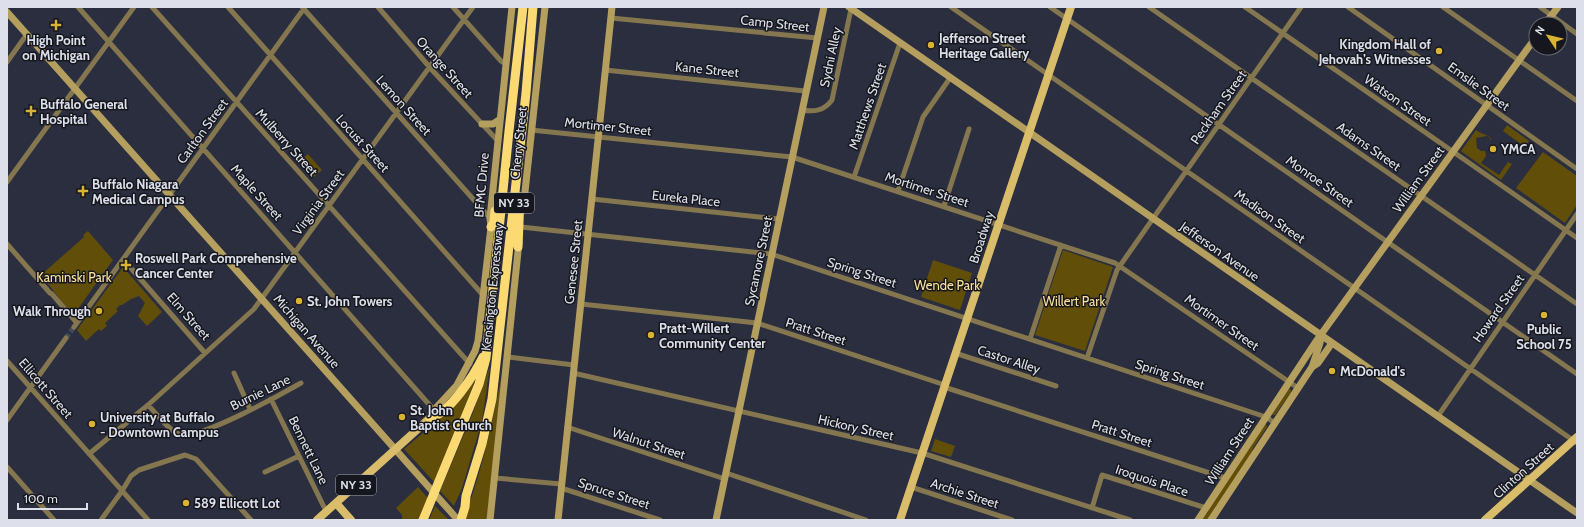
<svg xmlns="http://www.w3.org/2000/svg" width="1584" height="527" viewBox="0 0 1584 527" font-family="Cabin,sans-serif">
	<rect width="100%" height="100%" fill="#2b2e3e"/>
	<!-- green -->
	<path fill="#614e09" d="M1507,125L1529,141L1525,147L1503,131Z
		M1476,130C1481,134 1486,134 1491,138V142L1490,138L1487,136L1476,138L1477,148L1481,151H1485L1486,156L1481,163L1499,175L1508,162L1512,164L1501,180L1461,151Z
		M1543,152L1577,176V205L1565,223L1516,188Z
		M308,154L322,170L314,177L300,161Z
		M88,231L113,260L75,313L72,314L41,275L84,237L83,235Z
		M1063,250L1113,267L1085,351L1035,335Z
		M933,260L972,273L960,310L921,297Z
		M123,267L162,312L147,326L138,316L145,303L139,296L131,299L122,305H120L116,309L118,311L105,323L107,326L101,331L99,329L86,341L77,330Z
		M490,366L482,421L462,488L454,506L440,491L472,415Z
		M478,373L435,483L404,449L454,407Z
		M502,374L487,520H466L464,518C482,472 492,423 502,374Z
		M1288,388L1291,390V392L1275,415H1272Z
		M1265,424H1266L1267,427L1253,448L1252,454L1209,520H1202L1208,512L1209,506Z
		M935,439L955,446L951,457L931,451Z
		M418,487L428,498L420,520H402V515L396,508Z
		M435,506L449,520H429Z"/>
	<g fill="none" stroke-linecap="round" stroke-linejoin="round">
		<!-- street-tunnel -->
		<path stroke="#464958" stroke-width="5" stroke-dasharray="5 2.5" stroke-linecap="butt" d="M66,338L74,327"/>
		<!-- street -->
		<path stroke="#847750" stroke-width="5" d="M78,7L434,410
			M152,7L470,364
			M228,7L482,294
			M302,7L490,218
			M378,7L432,70L497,140
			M453,7L501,61L506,64
			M951,7L1577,443
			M1050,7L1577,374
			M1149,7L1577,304
			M1245,7L1577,238
			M1348,7L1577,169
			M1443,7L1577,101
			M1540,7L1577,34
			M611,18L817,38
			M7,62L27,34
			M605,70L805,91
			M802,110C814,112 824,111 832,100L851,9
			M531,130L792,157L1115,263L1298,388
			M854,177L900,43
			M7,182L134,7
			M898,191L923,117L950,78
			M592,199L779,219
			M944,206L969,129
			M521,227L771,254L1266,417L1275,423
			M7,244L50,293
			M123,259L205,353
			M52,294L77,323
			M581,304L757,323L945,385
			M74,327L305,7
			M1030,339L1061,245
			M955,353L1056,386
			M508,357L574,365
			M1087,358L1117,270L1301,7
			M7,361L148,520
			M234,373L250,409
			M573,373L922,453L1130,520
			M944,387L1225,478
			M271,399L326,511
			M148,405C156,413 171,434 182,435C202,438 280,395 301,383
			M1438,416L1577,214
			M7,420L66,338
			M567,427L725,479
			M89,454L148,405L254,309L473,7
			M7,467L54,520
			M265,472L299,456
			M726,473L866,520
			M495,478L561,484
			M911,487L1012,520
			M561,488L660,520
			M1092,508L1102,475L1206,508
			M101,520L122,491L131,476L139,470L185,455L196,459L251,520"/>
		<!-- secondary -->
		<path stroke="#b49f5f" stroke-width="7" d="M849,7L1577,513
			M7,12L458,520
			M1545,24L1558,7
			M482,124H493L499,120
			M523,210L545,7
			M1312,367L1318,363L1332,343
			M430,418L431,413L434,410L457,385L475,351L478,341L491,227L490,218L512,7
			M490,520L519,242
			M558,520L612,7
			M716,520L824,7
			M1198,520L1317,340L1536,37
			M1211,520L1312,367L1320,343L1321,335"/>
		<!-- primary -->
		<path stroke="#d9bd6a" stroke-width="8" d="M336,503L351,520
			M317,520L430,418
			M900,520L1071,7
			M1485,520L1577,437"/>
		<!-- highway -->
		<path stroke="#fbd973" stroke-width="9" d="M491,227L494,222L495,211
			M518,247L520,197
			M430,418C450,413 474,375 483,357
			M423,520L479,384L486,358L509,131L523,7
			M461,520L465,507L466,496L482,444L492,399L526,93L533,7"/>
	</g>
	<!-- markers -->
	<g fill="#d9b334" stroke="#16171e" stroke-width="1.5">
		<path d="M54 19h4v4h4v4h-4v4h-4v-4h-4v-4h4z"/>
		<circle cx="931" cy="45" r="4"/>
		<circle cx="1439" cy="51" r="4"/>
		<path d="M29 105h4v4h4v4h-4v4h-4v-4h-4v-4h4z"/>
		<circle cx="1493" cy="149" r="4"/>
		<path d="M81 185h4v4h4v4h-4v4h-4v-4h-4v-4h4z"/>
		<path d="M124 259h4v4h4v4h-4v4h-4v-4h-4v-4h4z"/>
		<circle cx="299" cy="301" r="4"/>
		<circle cx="99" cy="311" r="4"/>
		<circle cx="1544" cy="315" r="4"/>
		<circle cx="651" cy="335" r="4"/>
		<circle cx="1332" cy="371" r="4"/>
		<circle cx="402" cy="417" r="4"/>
		<circle cx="92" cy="424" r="4"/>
		<circle cx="186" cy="503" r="4"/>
	</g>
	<g text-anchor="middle" stroke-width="3" stroke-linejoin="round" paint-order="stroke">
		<!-- shield labels -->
		<g fill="#16171e" stroke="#a1a4ad" stroke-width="1">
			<rect x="494" y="193" width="40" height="20" rx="3"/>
			<rect x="336" y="475" width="40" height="20" rx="3"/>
		</g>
		<g font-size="12" font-weight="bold" fill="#dde0ea">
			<text x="514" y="207">NY 33</text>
			<text x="356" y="489">NY 33</text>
		</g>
		<!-- street labels -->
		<g font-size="13" fill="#dde0ea" stroke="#16171e">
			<text transform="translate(775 23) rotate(6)" y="5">Camp Street</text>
			<text transform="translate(830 57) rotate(-78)" y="5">Sydni Alley</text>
			<text transform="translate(445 67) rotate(48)" y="5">Orange Street</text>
			<text transform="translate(707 69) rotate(6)" y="5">Kane Street</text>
			<text transform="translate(1479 86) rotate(36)" y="5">Emslie Street</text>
			<text transform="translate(1398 100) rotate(35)" y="5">Watson Street</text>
			<text transform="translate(404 105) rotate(48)" y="5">Lemon Street</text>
			<text transform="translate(867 106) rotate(-71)" y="5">Matthews Street</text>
			<text transform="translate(1218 107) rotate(-55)" y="5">Peckham Street</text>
			<text transform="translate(608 126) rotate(6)" y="5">Mortimer Street</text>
			<text transform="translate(202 131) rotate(-54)" y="5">Carlton Street</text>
			<text transform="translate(287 142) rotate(48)" y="5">Mulberry Street</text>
			<text transform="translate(363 143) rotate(48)" y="5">Locust Street</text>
			<text transform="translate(518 143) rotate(-84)" y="5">Cherry Street</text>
			<text transform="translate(1369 146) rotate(35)" y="5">Adams Street</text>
			<text transform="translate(1418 179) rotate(-54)" y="5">William Street</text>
			<text transform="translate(1320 181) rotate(35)" y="5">Monroe Street</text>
			<text transform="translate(481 185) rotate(-85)" y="5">BFMC Drive</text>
			<text transform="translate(927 189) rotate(18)" y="5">Mortimer Street</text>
			<text transform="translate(257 192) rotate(48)" y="5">Maple Street</text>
			<text transform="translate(686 198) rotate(6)" y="5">Eureka Place</text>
			<text transform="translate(318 202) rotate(-54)" y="5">Virginia Street</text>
			<text transform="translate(1270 216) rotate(35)" y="5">Madison Street</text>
			<text transform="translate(981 237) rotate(-72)" y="5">Broadway</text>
			<text transform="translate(1220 251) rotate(35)" y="5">Jefferson Avenue</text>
			<text transform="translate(758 261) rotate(-78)" y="5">Sycamore Street</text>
			<text transform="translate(573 262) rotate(-84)" y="5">Genesee Street</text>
			<text transform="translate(862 272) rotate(18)" y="5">Spring Street</text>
			<text transform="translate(492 287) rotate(-84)" y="5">Kensington Expressway</text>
			<text transform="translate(1498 308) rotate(-55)" y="5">Howard Street</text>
			<text transform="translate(189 316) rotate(49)" y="5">Elm Street</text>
			<text transform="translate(1222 322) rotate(35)" y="5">Mortimer Street</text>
			<text transform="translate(307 331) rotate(49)" y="5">Michigan Avenue</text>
			<text transform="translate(816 331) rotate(18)" y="5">Pratt Street</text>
			<text transform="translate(1009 359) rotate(18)" y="5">Castor Alley</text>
			<text transform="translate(1170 374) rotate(18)" y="5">Spring Street</text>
			<text transform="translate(46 388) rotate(49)" y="5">Ellicott Street</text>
			<text transform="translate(260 392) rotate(-26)" y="5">Burnie Lane</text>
			<text transform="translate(856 427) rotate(13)" y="5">Hickory Street</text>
			<text transform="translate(1122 433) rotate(18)" y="5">Pratt Street</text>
			<text transform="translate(649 443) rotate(18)" y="5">Walnut Street</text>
			<text transform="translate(309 450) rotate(64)" y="5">Bennett Lane</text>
			<text transform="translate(1229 451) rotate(-57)" y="5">William Street</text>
			<text transform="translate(1523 470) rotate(-42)" y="5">Clinton Street</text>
			<text transform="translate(1152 480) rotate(18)" y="5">Iroquois Place</text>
			<text transform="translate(614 493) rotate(18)" y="5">Spruce Street</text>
			<text transform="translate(965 493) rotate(18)" y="5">Archie Street</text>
		</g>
		<!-- poi labels -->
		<g font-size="13" font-weight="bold" fill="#dde0ea" stroke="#16171e" text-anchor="start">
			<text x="939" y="43">Jefferson Street<tspan x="939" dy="15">Heritage Gallery</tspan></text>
			<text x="56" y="45" text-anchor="middle">High Point<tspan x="56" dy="15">on Michigan</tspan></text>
			<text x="1431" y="49" text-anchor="end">Kingdom Hall of<tspan x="1431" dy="15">Jehovah’s Witnesses</tspan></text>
			<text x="40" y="109">Buffalo General<tspan x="40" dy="15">Hospital</tspan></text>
			<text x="1501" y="154">YMCA</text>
			<text x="92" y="189">Buffalo Niagara<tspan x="92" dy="15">Medical Campus</tspan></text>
			<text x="135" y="263">Roswell Park Comprehensive<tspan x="135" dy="15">Cancer Center</tspan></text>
			<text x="307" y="306">St. John Towers</text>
			<text x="91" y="316" text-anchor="end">Walk Through</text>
			<text x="659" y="333">Pratt-Willert<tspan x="659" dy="15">Community Center</tspan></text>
			<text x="1544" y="334" text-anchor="middle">Public<tspan x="1544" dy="15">School 75</tspan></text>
			<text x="1340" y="376">McDonald's</text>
			<text x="410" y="415">St. John<tspan x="410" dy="15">Baptist Church</tspan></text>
			<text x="100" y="422">University at Buffalo<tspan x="100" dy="15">- Downtown Campus</tspan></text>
			<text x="194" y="508">589 Ellicott Lot</text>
		</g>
		<!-- park labels -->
		<g font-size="13" fill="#fbe29a" stroke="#16171e">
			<text x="74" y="282">Kaminski Park</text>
			<text x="947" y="290">Wende Park</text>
			<text x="1074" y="306">Willert Park</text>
		</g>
	</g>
	<!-- border -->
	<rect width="1584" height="527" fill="none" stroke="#dde0ea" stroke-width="16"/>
	<!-- north arrow -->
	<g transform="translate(1548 36) rotate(305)"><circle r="19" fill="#16171e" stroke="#666770"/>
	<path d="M0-3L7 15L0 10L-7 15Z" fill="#d9b334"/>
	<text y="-6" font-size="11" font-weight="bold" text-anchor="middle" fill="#dde0ea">N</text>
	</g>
	<!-- scale -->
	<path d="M18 503v6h69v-6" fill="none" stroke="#dde0ea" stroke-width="2"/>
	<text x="24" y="503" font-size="12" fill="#dde0ea" stroke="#16171e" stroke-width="3" paint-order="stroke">100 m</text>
</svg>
